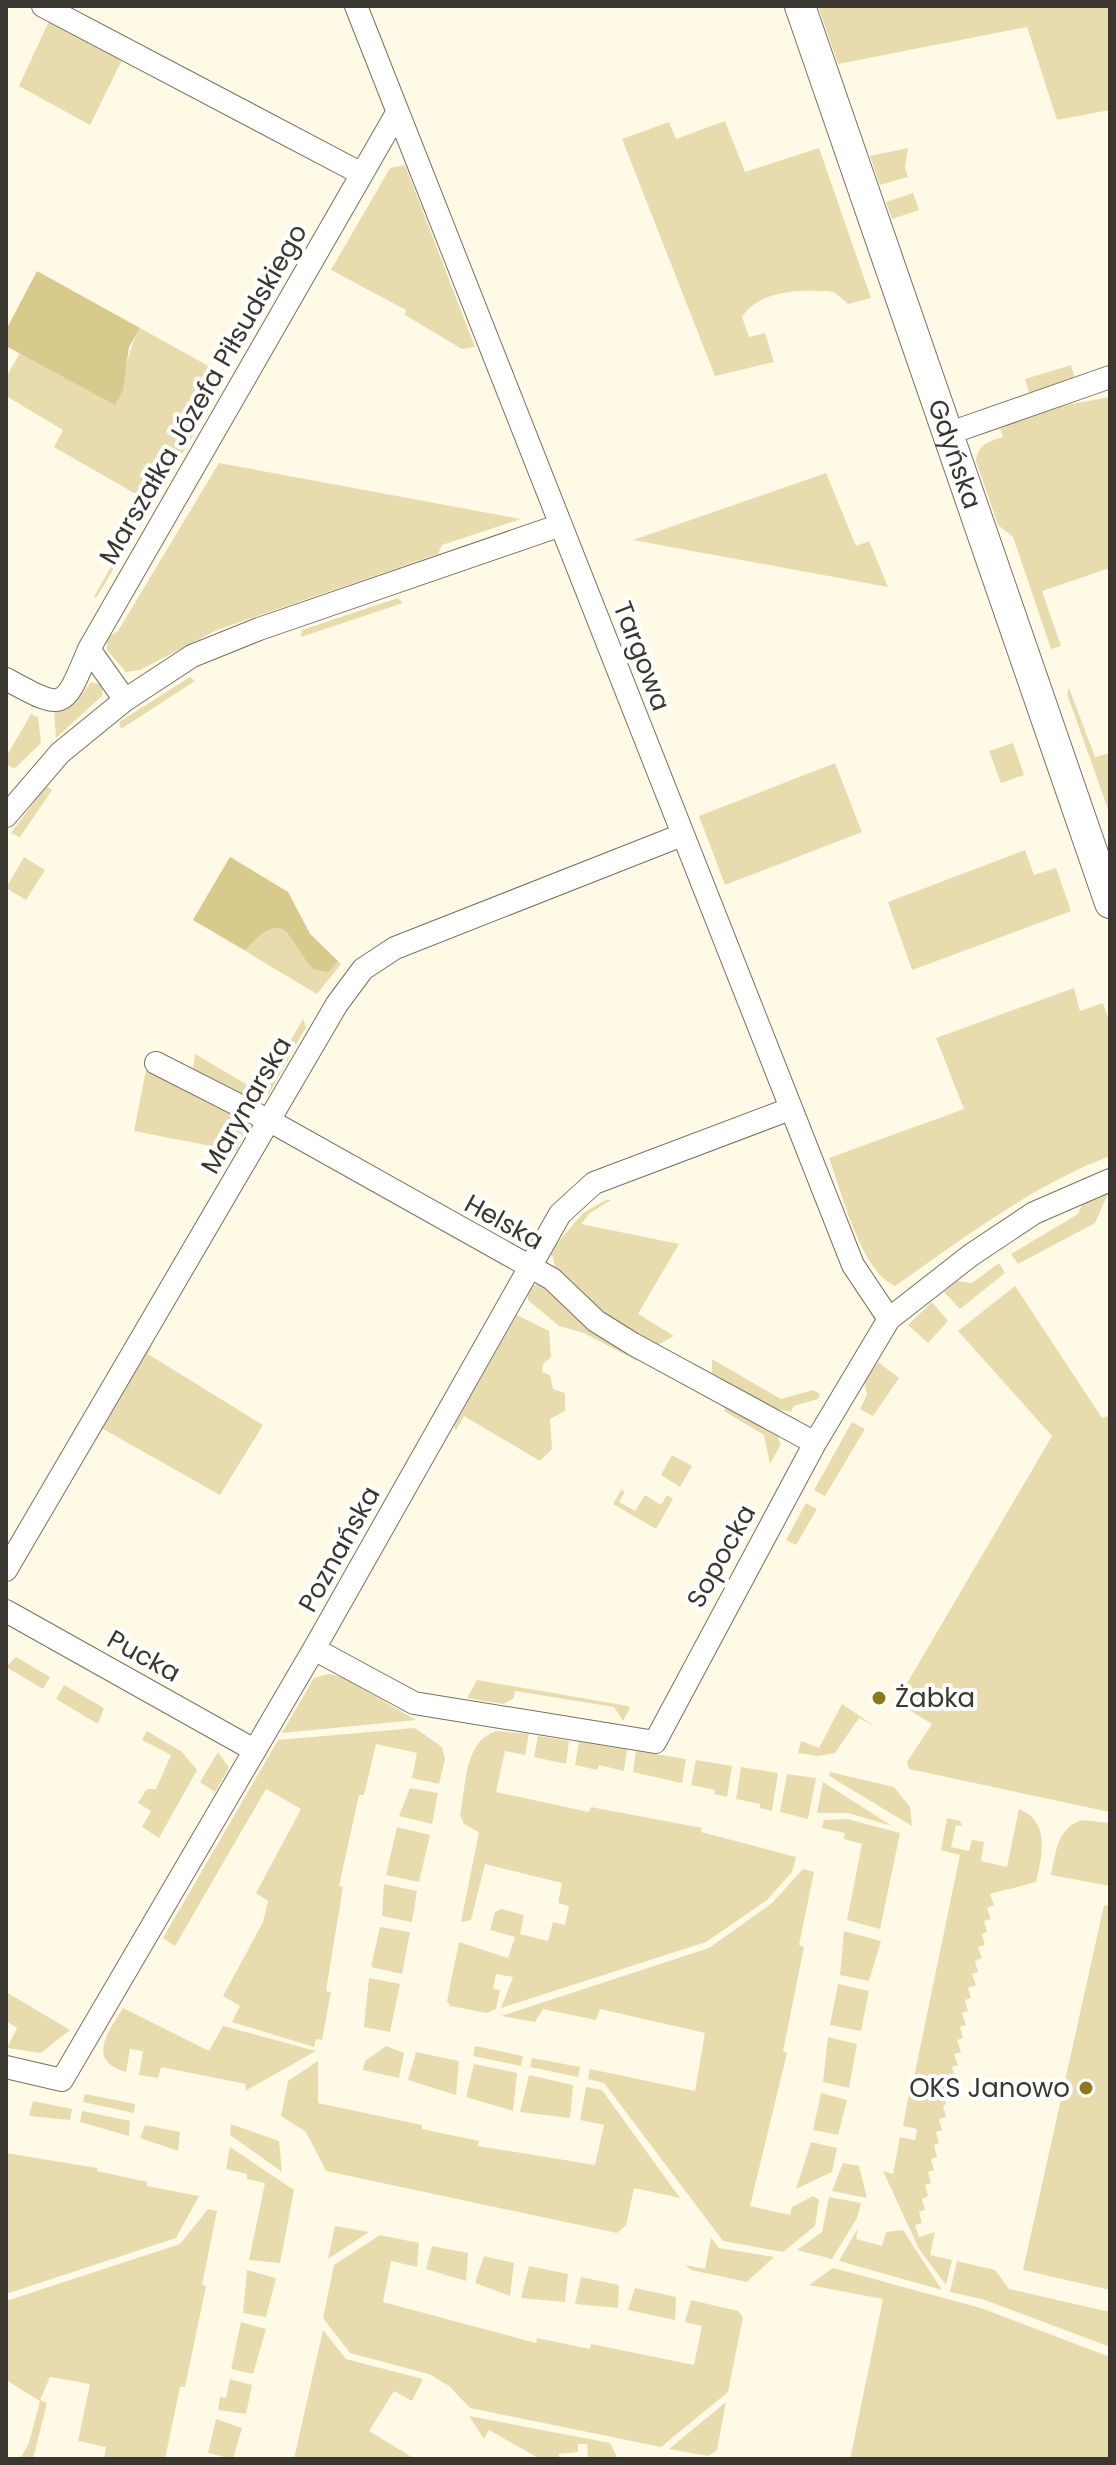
<svg xmlns="http://www.w3.org/2000/svg" width="1116" height="2465" viewBox="0 0 1116 2465" font-family="Poppins,sans-serif">
	<rect width="100%" height="100%" fill="#fffae6"/>
	<!-- green -->
	<path fill="#e8dcaf" d="M818,6H1110V110L1057,120L1027,27L838,64Z
		M50,19L123,58L90,125L19,86Z
		M725,121L745,172L819,148L871,298L848,304L834,292C804,289 760,289 742,317L749,337L765,333L774,362L715,376L622,139L669,122L676,139Z
		M908,148L905,168L908,177L880,185L870,156Z
		M405,165L475,347L462,349L405,315L406,310L331,270L390,168Z
		M913,193L919,210L892,219L886,202Z
		M140,328L221,373L208,396L214,400L179,459L173,457L148,501L54,447L63,430L6,396V377L20,353L115,405C127,379 125,353 140,328Z
		M1071,365L1076,383L1030,397L1025,379Z
		M1110,397V568L1042,591L1061,646L1051,649L1013,537L998,525L976,461C978,444 988,442 1003,437L1000,429L1050,408Z
		M219,463L521,519L442,545L438,554L217,630L140,670L126,672L107,650V638L118,631Z
		M826,473L856,546L869,541L888,587L633,540Z
		M142,511L147,514L96,598L94,597Z
		M398,598L403,603L301,637L302,630Z
		M190,677L195,681L121,729L119,722Z
		M91,682L102,685V696L56,738L54,710L74,704Z
		M1069,688L1095,757L1110,753L1108,809L1067,694Z
		M31,714L38,717L41,743L14,769L6,764V757Z
		M1013,743L1024,775L1001,783L989,751Z
		M835,763L862,832L725,885L699,816Z
		M46,786L52,790L20,837L11,833Z
		M1025,850L1034,875L1056,868L1071,911L912,970L888,902Z
		M24,857L45,870L26,900L6,888Z
		M230,857L288,892L310,934L341,964L317,994L193,920Z
		M1074,988L1080,1011L1103,1003L1110,1024V1156C1031,1186 964,1238 895,1286C861,1272 842,1193 829,1158L964,1109L936,1038Z
		M303,1019L306,1027L269,1094L245,1097L198,1075L193,1069L195,1054L256,1090L263,1088Z
		M147,1065L241,1118L243,1136L236,1151L134,1131Z
		M1110,1189L1095,1223L1018,1264L1011,1254L1078,1214L1084,1200Z
		M606,1200H611L590,1213L581,1224L679,1244L638,1314L674,1336L654,1347L613,1325L555,1269L553,1257L548,1254L583,1213Z
		M999,1263L1005,1273L960,1309L944,1292L957,1281L972,1283Z
		M541,1283L639,1358L637,1361L584,1333L559,1326L528,1300V1288Z
		M1015,1286L1102,1418L1110,1415V1812L909,1769L907,1762L932,1724L896,1702L1052,1436L958,1331Z
		M932,1302L948,1321L928,1343L908,1325Z
		M517,1315L549,1331L551,1357L543,1364L542,1372L550,1375L553,1389L565,1393V1411L550,1419L552,1449L540,1461L464,1416L456,1430L454,1426Z
		M152,1346L148,1354L263,1425L220,1495L96,1425L145,1348Z
		M712,1359L781,1399L813,1390L820,1394L818,1399L794,1406L791,1412L772,1408L712,1373Z
		M878,1362L899,1378L873,1416L860,1409L867,1394L864,1382Z
		M727,1405L780,1435L778,1439L781,1444L770,1464L764,1435L724,1411Z
		M852,1422L865,1429L825,1496L814,1490Z
		M672,1455L692,1466L680,1487L661,1475Z
		M621,1490L625,1492L619,1502L635,1511L645,1495L661,1505L667,1495L673,1499L656,1529L613,1504Z
		M806,1503L817,1509L796,1545L786,1540Z
		M16,1657L50,1677L43,1689L6,1667Z
		M329,1674L342,1677L416,1720L282,1733L314,1678Z
		M477,1680L628,1706L630,1708L623,1721L614,1707L515,1691L514,1698L503,1704L467,1698Z
		M64,1685L104,1708L98,1724L56,1699Z
		M842,1704L876,1727L859,1718L835,1753L819,1756L798,1753L801,1741L819,1748Z
		M415,1728L442,1747L445,1759L439,1784L412,1778L417,1753L376,1744L364,1795H359L339,1886L343,1887L326,1991L331,1992L322,2040L316,2039L314,2047L232,2022L240,2006L223,1996L263,1922L268,1901L256,1893L301,1809L266,1789L175,1946L163,1938L278,1740Z
		M147,1731L182,1752L197,1770L159,1838L142,1827L151,1811L138,1803L147,1789H156L171,1755L142,1740Z
		M497,1731L529,1734L525,1755L505,1751L496,1792L589,1812L591,1807L702,1828L701,1832L796,1857L792,1872L767,1900L706,1942L501,2008L513,1977L496,1974L493,1989L500,1990L496,2009L487,2013L450,2006L447,2001L459,1942L508,1958L515,1937L490,1930L495,1912L501,1909L524,1915L520,1934L548,1941L553,1922L565,1925L569,1906L558,1903L562,1883L485,1864L471,1920L461,1922L479,1832L464,1824L460,1815C466,1786 464,1740 497,1731Z
		M538,1736L569,1741L566,1764L534,1757Z
		M579,1742L627,1750L624,1771L599,1765L597,1770L575,1765Z
		M636,1751L686,1759L682,1783L633,1772Z
		M218,1752L229,1768L215,1792L200,1782Z
		M696,1760L732,1766L727,1797L714,1794L715,1790L691,1785Z
		M741,1767L778,1773L772,1811L760,1808V1804L736,1799Z
		M830,1772L894,1787L910,1807L912,1826L829,1776Z
		M787,1774L816,1778L808,1819L780,1812Z
		M823,1782L892,1826L848,1813H817Z
		M410,1788L438,1793L432,1824L399,1816Z
		M1019,1809C1051,1822 1042,1855 1036,1882L990,1894L994,1905L987,1908L991,1919L984,1921L987,1932L982,1934L985,1945L978,1947L982,1958L975,1961L978,1972L972,1974L976,1985L968,1988L971,1998L965,2000L968,2011L962,2013L966,2025L960,2027L963,2038L957,2040L961,2052L954,2054L958,2065L952,2067L955,2078L949,2080L945,2091L913,2082L960,1855L941,1850L947,1818L960,1821L962,1826L956,1825L951,1847L969,1851L972,1840L984,1842L981,1861L1007,1867Z
		M847,1819L900,1833L880,1929L847,1920L862,1844L844,1839L845,1833L822,1828L824,1820Z
		M1082,1820L1110,1823V1886L1051,1875C1056,1852 1057,1828 1082,1820Z
		M397,1827L430,1835L419,1882L386,1875Z
		M803,1869L814,1872L799,1945L804,1947L783,2051L787,2053L750,2206L790,2215L792,2207L813,2196L819,2200L815,2226L783,2252L723,2241L604,2083L588,2079L590,2069L695,2091L705,2033L600,2009L596,2020L543,2009L535,2022L501,2016L709,1948L772,1903Z
		M384,1884L417,1891L412,1922L382,1916Z
		M1104,1905L1110,1906V2290L1023,2270Z
		M380,1927L410,1932L402,1974L371,1967Z
		M844,1931L881,1941L869,1981L840,1975Z
		M369,1978L400,1984L390,2032L364,2027Z
		M838,1984L869,1991L861,2031L830,2025Z
		M6,1992L70,2030L41,2053L7,2048L17,2028L6,2021Z
		M123,2008L209,2051L223,2026L316,2051L245,2091L246,2084L161,2067L158,2078L139,2075L143,2051L130,2049L126,2072C85,2060 109,2031 123,2008Z
		M828,2037L857,2044L849,2088L823,2082Z
		M386,2046L404,2053L399,2078L363,2070L365,2061Z
		M475,2046L523,2056L521,2066L473,2056Z
		M416,2052L459,2061L456,2095L408,2080Z
		M532,2058L580,2067L578,2077L530,2067Z
		M318,2061V2103L422,2125V2129L479,2141L478,2146L595,2165L604,2125L580,2120L586,2087L602,2090L680,2198L634,2188L626,2225L617,2233L326,2171L306,2132L281,2116L288,2081Z
		M474,2064L517,2073L513,2111L466,2097Z
		M529,2075L573,2085L570,2118L520,2112Z
		M910,2088L944,2097L946,2104L943,2106L946,2117L939,2119L942,2130L936,2132L939,2143L934,2145L937,2157L931,2159L934,2170L928,2172L931,2183L925,2185L928,2196L922,2199L925,2210L919,2212L922,2223L915,2225L919,2237L935,2232L930,2255L952,2260L946,2285L919,2249L883,2171L893,2174L900,2137L915,2140L917,2129L903,2126Z
		M821,2093L847,2100L838,2135L813,2130Z
		M85,2094L135,2104L134,2113L83,2102Z
		M33,2101L72,2109L70,2120L29,2116Z
		M82,2111L130,2121L129,2136L80,2122Z
		M231,2124L279,2141L282,2172L230,2135Z
		M145,2125L180,2132L178,2151L140,2138Z
		M811,2142L837,2148L832,2172L796,2189Z
		M230,2147L294,2190L280,2263L249,2260L265,2183L247,2179V2174L226,2169Z
		M6,2153L97,2168V2171L147,2182V2186L199,2196L176,2238L6,2294Z
		M843,2163L859,2166L867,2198L832,2191Z
		M829,2197L861,2203L857,2218L832,2259L797,2250L822,2232Z
		M208,2209L217,2211L202,2285L206,2286L185,2387H180L165,2459H104L106,2447L78,2441L90,2384L50,2377L40,2400L47,2403L33,2459H20L29,2443L40,2401L6,2380V2301L180,2244Z
		M335,2226L369,2232L328,2259Z
		M858,2228L856,2239L882,2246L886,2232L903,2230L942,2290L839,2261Z
		M380,2235L419,2243L417,2267L391,2261L383,2302L536,2343L537,2338L590,2349L591,2344L694,2365L702,2326L685,2322L691,2300L738,2311L743,2317L728,2392L661,2447L470,2408L449,2386L429,2374L350,2353L323,2318L334,2265Z
		M711,2238L719,2248L774,2257L747,2282L691,2270L685,2265L705,2269Z
		M432,2246L468,2253L466,2281L426,2269Z
		M484,2256L514,2263L510,2296L475,2283Z
		M957,2261L995,2270L1009,2289L1110,2312V2347L982,2299L950,2292Z
		M529,2266L568,2274L565,2302L521,2298Z
		M833,2268L981,2308L1110,2357V2459H850L883,2299L809,2285Z
		M247,2270L276,2278L266,2317L243,2313Z
		M581,2277L619,2285L618,2308L575,2304Z
		M635,2288L676,2297L675,2320L628,2310Z
		M241,2322L266,2329L253,2374L231,2369Z
		M323,2330L346,2359L423,2379L412,2401L394,2391L369,2431L415,2459H294Z
		M230,2379L252,2385L246,2414L218,2410L220,2397L226,2398Z
		M726,2402L717,2450L708,2456L669,2449Z
		M469,2416L610,2443L618,2459H588L587,2444H578V2452L559,2454V2459H540L489,2430L484,2439Z
		M216,2419L242,2428L233,2459L208,2453Z"/>
	<!-- forest -->
	<path fill="#d8c98d" d="M37,271L140,328L129,347L123,390L115,405L6,346V330Z
		M230,857L288,892L310,934L338,961L328,972L313,969C287,939 287,904 245,950L193,920Z"/>
	<g fill="none" stroke-linecap="round" stroke-linejoin="round">
		<!-- street casing -->
		<g stroke="#777261" stroke-width="24">
			<path id="street" d="M43,6L362,174
				M356,6L853,1265L889,1319
				M947,434L1110,377
				M6,679C65,711 63,711 89,649
				M125,700L89,649L397,113
				M6,816L60,753L125,700L192,656L259,629L561,525
				M156,1063L270,1121L552,1279L596,1321L633,1344L815,1443
				M6,1570L337,1004L363,969L395,948L682,835
				M6,1611L254,1750
				M314,1649L414,1703L655,1742L815,1443L889,1319L971,1255L1034,1213L1110,1180
				M6,2067L62,2080L314,1649L560,1214L594,1183L790,1109"/>
		</g>
		<!-- secondary casing -->
		<g stroke="#777261" stroke-width="32">
			<g id="secondary">
				<path id="s1" d="M800,6L1110,903"/>
			</g>
		</g>
		<!-- street -->
		<use href="#street" stroke="#fff" stroke-width="22"/>
		<!-- secondary -->
		<use href="#secondary" stroke="#fff" stroke-width="30"/>
	</g>
	<!-- markers -->
	<g fill="#8e781e" stroke="#fff" stroke-width="3">
		<circle cx="879" cy="1698" r="8"/>
		<circle cx="1086" cy="2088" r="8"/>
	</g>
	<g text-anchor="middle" stroke-width="8" stroke-linejoin="round" paint-order="stroke">
		<!-- street labels -->
		<g font-size="26" fill="#393730" stroke="#fff">
			<text transform="translate(203 394) rotate(-60)" y="9">Marszałka Józefa Piłsudskiego</text>
			<text dy="9" stroke="none"><textPath href="#s1" startOffset="474">Gdyńska</textPath></text>
			<text transform="translate(642 656) rotate(69)" y="9">Targowa</text>
			<text transform="translate(246 1105) rotate(-60)" y="9">Marynarska</text>
			<text transform="translate(504 1222) rotate(29)" y="9">Helska</text>
			<text transform="translate(339 1549) rotate(-61)" y="9">Poznańska</text>
			<text transform="translate(721 1556) rotate(-61)" y="9">Sopocka</text>
			<text transform="translate(144 1656) rotate(29)" y="9">Pucka</text>
		</g>
		<!-- poi labels -->
		<g font-size="26" fill="#393730" stroke="#fff" text-anchor="start">
			<text x="895" y="1707">Żabka</text>
			<text x="1070" y="2097" text-anchor="end">OKS Janowo</text>
		</g>
	</g>
	<!-- border -->
	<rect width="1116" height="2465" fill="none" stroke="#393730" stroke-width="16"/>
</svg>
